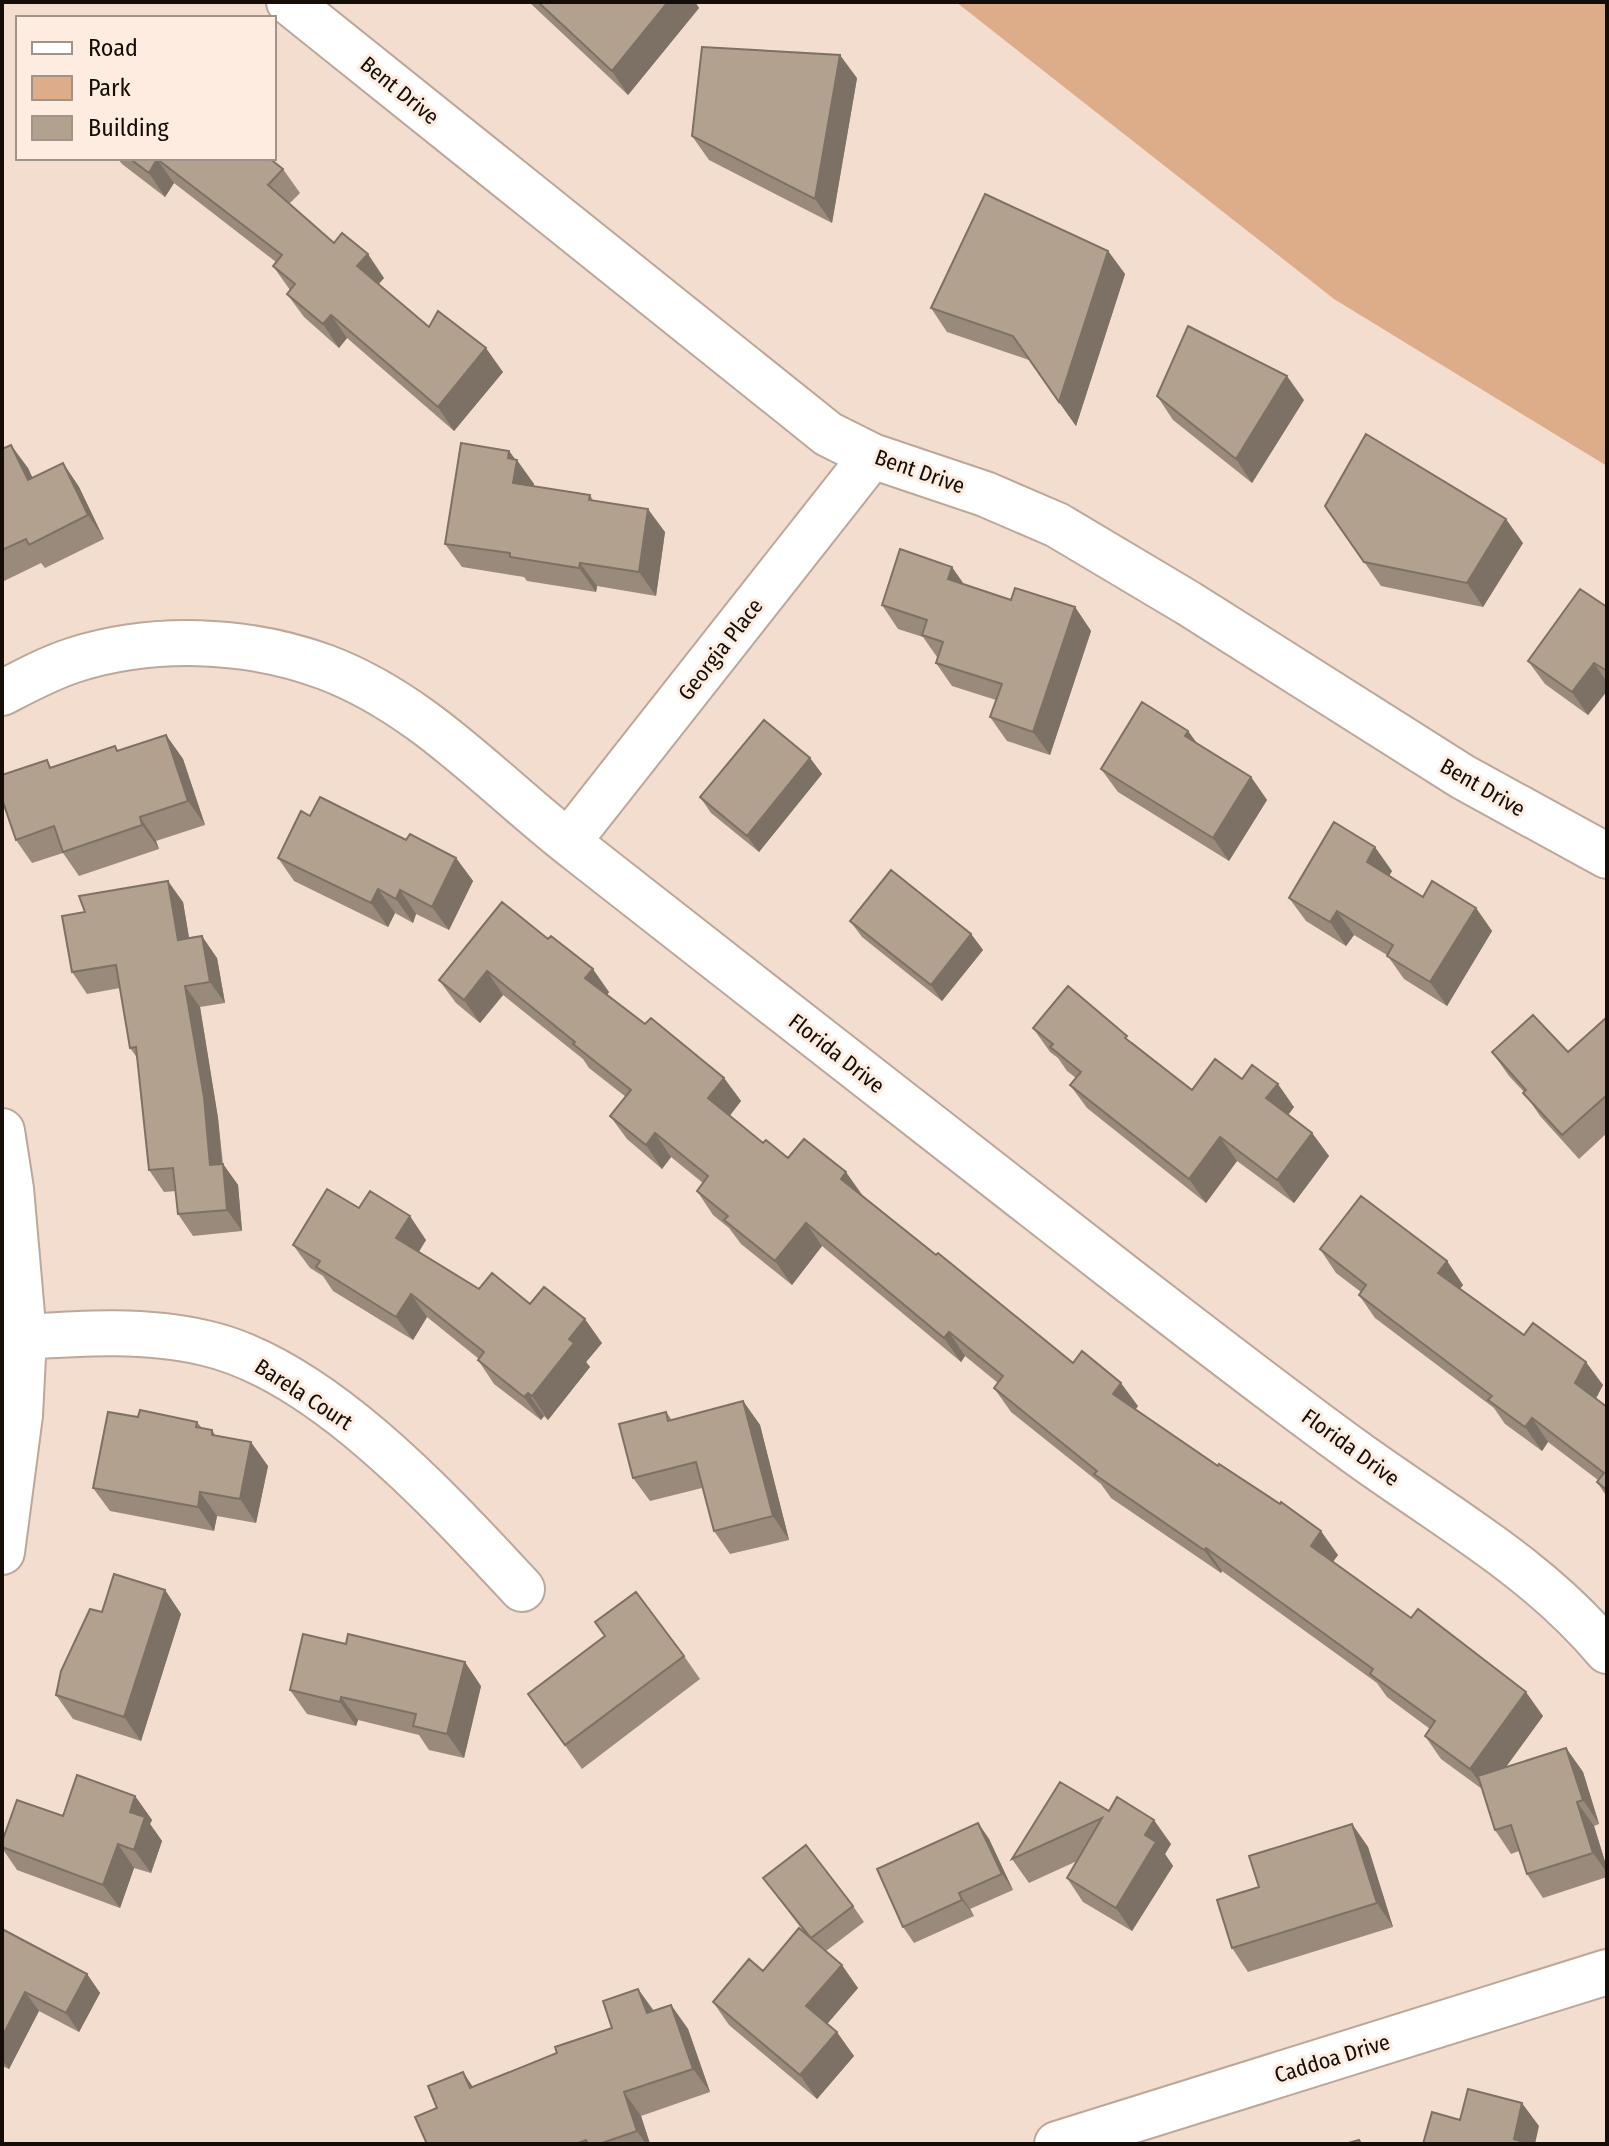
<svg xmlns="http://www.w3.org/2000/svg" width="1609" height="2146" viewBox="0 0 1609 2146" font-family="'Fira Sans Condensed',sans-serif">
	<rect width="100%" height="100%" fill="#f3ddce"/>
	<!-- green -->
	<path fill="#ddac89" d="M956,2H1607V466L1334,299Z"/>
	<g fill="none" stroke-linecap="round" stroke-linejoin="round">
		<!-- minor casing -->
		<g stroke="#bca799" stroke-width="48">
			<path id="minor" d="M289,2L828,434L872,456L985,494L1057,525L1188,603L1463,777L1607,856
				M2,693C25,681 49,668 74,660C153,635 246,638 325,667C424,704 495,786 578,850C761,993 943,1137 1127,1279C1202,1337 1277,1395 1354,1451C1442,1515 1537,1567 1607,1651
				M568,842L872,456
				M2,1131L11,1189L24,1337L20,1415L2,1552
				M24,1337C83,1333 146,1329 205,1343C321,1369 443,1504 522,1589
				M1057,2144L1607,1972"/>
		</g>
		<!-- minor -->
		<use href="#minor" stroke="#fff" stroke-width="44"/>
	</g>
	<!-- wall -->
	<path fill="#9a8a7c" d="M529,2H695L699,8L628,95Z
		M857,78L832,223L709,160L692,136Z
		M117,158H269L283,169L300,193L289,204L334,243L384,278L379,284L429,327L503,372L454,431L347,338L339,348L304,317L287,294L290,290L273,266L276,262L174,183L165,197L122,164Z
		M1108,251L1125,274L1076,426L1029,360L947,332L931,308Z
		M1157,396L1304,400L1252,483L1173,420Z
		M2,449L28,468L32,478L63,463L79,487L104,539L45,568L41,563L2,582Z
		M509,451L534,484L533,486L590,495L593,500L665,532L656,596L597,586L596,592L527,581L524,577L462,567L445,544Z
		M1325,506L1523,543L1483,607L1381,586Z
		M964,584L1011,600L1075,607L1091,631L1050,755L1007,741L990,717L996,700L952,686L936,663L937,657L923,637L898,629L882,605Z
		M1607,607V691L1588,715L1545,684L1528,661Z
		M1188,731L1197,744L1251,777L1267,800L1229,861L1118,792L1101,769Z
		M166,735L183,759L205,825L156,841L159,849L79,876L63,853L32,863L16,840L52,768L115,746L118,751Z
		M810,758L822,774L759,852L711,813L700,797Z
		M310,816L406,840L456,858L473,881L449,930L416,914L413,923L395,913L388,927L294,881L278,858Z
		M1392,871L1389,876L1423,897L1476,908L1492,931L1447,1006L1404,979L1387,955L1354,935L1346,946L1306,921L1289,898Z
		M183,902L189,938L217,958L225,1003L200,1007L218,1118L223,1164L238,1185L242,1231L193,1236L178,1214L176,1191L164,1192L149,1170L138,1059L130,1048L120,988L87,994L72,972Z
		M502,902L609,992L607,995L645,1024L724,1078L741,1101L729,1116L763,1143L788,1158L863,1196L1073,1363L1138,1406L1136,1409L1338,1555L1333,1562L1543,1716L1505,1768L1566,1748L1583,1772L1599,1824L1594,1826L1607,1868V1877L1543,1898L1527,1874L1519,1851L1511,1854L1495,1830L1482,1789L1441,1759L1425,1736L1430,1729L1387,1697L1377,1683L1222,1571L1221,1573L1111,1498L1101,1484L1011,1412L994,1388L998,1383L965,1356L961,1362L822,1246L792,1285L741,1244L729,1228L713,1215L697,1191L703,1183L671,1157L662,1169L627,1139L610,1116L626,1097L589,1068L583,1059L503,995L480,1023L456,1003L439,980Z
		M850,921L971,934L983,950L942,1001L862,937Z
		M1607,1017V1133L1579,1159L1540,1116L1524,1092L1509,1076L1492,1052H1568Z
		M1033,1028L1132,1042L1192,1090L1242,1079L1294,1107L1288,1115L1312,1133L1329,1156L1294,1203L1237,1161L1206,1203L1087,1108L1070,1085L1076,1078L1067,1071L1058,1058L1050,1052Z
		M359,1208L426,1240L419,1252L479,1289L530,1304L602,1343L586,1362L590,1367L548,1420L544,1416L541,1420L494,1384L478,1360L479,1359L427,1317L413,1340L333,1291L323,1276L310,1268L293,1245Z
		M1320,1249L1447,1261L1463,1285L1460,1289L1524,1335L1603,1385L1596,1398L1607,1407V1497L1597,1482L1598,1480L1548,1442L1542,1451L1505,1424L1494,1408L1375,1318L1359,1295L1361,1292L1336,1273Z
		M743,1401L760,1425L789,1540L730,1554L714,1531L702,1488L650,1501L633,1478L666,1412L672,1420Z
		M138,1417L197,1422L202,1428L212,1430L216,1436L268,1466L256,1523L217,1516L214,1531L110,1511L93,1488Z
		M165,1590L181,1614L141,1741L73,1719L56,1695Z
		M684,1656L700,1679L582,1769L528,1694Z
		M481,1686L464,1758L429,1750L419,1735L358,1720L356,1726L307,1714L290,1690Z
		M135,1796L152,1820L150,1824L162,1841L151,1873L134,1868L120,1908L17,1870L2,1848V1842L63,1816Z
		M1109,1811L1171,1844L1165,1854L1173,1866L1132,1931L1083,1902L1067,1878L1077,1861L1029,1883L1012,1859Z
		M978,1823L989,1839L1013,1890L970,1909L974,1916L914,1943L903,1927Z
		M1352,1824L1368,1847L1393,1927L1248,1972L1232,1948L1259,1887Z
		M763,1878L853,1906L864,1922L826,1951L858,1988L827,2024L854,2056L817,2099L729,2025L713,2002L763,1971L804,1932Z
		M2,1929L87,1974L100,1993L79,2032L39,2011L9,2069L2,2066Z
		M638,1989L654,2011L671,2005L688,2029L710,2092L641,2116L650,2144H427L437,2108L473,2087L557,2053L612,2028Z"/>
	<!-- shaded-wall -->
	<path fill="#7d7165" d="M668,2H695L699,8L628,95L612,71Z
		M840,55L857,78L832,223L815,199Z
		M157,159L174,183L165,197L149,173Z
		M1108,251L1125,274L1076,426L1059,402Z
		M368,254L384,278L374,289L357,266Z
		M331,315L347,338L339,348L323,324Z
		M486,348L503,372L454,431L438,407Z
		M1287,376L1304,400L1252,483L1236,459Z
		M11,445L28,468L45,504L28,480Z
		M509,451L517,462V460L534,484L529,507L513,483L508,458Z
		M63,463L79,487L104,539L88,515Z
		M648,509L665,532L656,596L639,572Z
		M1506,519L1523,543L1483,607L1467,583Z
		M580,563L597,586L596,592L579,568Z
		M952,567L968,590L948,579Z
		M1075,607L1091,631L1050,755L1033,732Z
		M1594,663L1607,682V691L1588,715L1572,692Z
		M1188,731L1205,754L1185,736Z
		M166,735L183,759L205,825L188,801Z
		M810,758L822,774L759,852L747,836Z
		M1251,777L1267,800L1229,861L1213,838Z
		M140,817L156,841L159,849L142,825Z
		M1375,847L1392,871L1383,886L1367,862Z
		M456,858L473,881L449,930L432,907Z
		M168,881L183,902L193,961L178,940Z
		M378,889L395,913L388,927L371,903Z
		M400,890L416,914L413,923L396,899Z
		M1476,908L1492,931L1447,1006L1430,982Z
		M1337,911L1354,935L1346,946L1330,922Z
		M971,934L983,950L942,1001L931,985Z
		M202,936L217,958L225,1003L210,982Z
		M593,969L609,992L602,1002L585,978Z
		M487,971L503,995L480,1023L464,1000Z
		M185,986L200,1007L218,1118L224,1186L210,1165Z
		M724,1078L741,1101L725,1122L708,1098Z
		M1278,1084L1294,1107L1283,1122L1266,1098Z
		M655,1133L671,1157L662,1169L646,1145Z
		M1312,1133L1329,1156L1294,1203L1277,1180Z
		M1220,1137L1237,1161L1206,1203L1189,1179Z
		M223,1164L238,1185L242,1231L227,1210Z
		M846,1172L863,1196L857,1203L841,1179Z
		M410,1216L426,1240L412,1262L396,1238Z
		M806,1223L822,1246L792,1285L775,1261Z
		M1447,1261L1463,1285L1454,1296L1438,1273Z
		M411,1294L427,1317L413,1340L396,1317Z
		M585,1319L602,1343L586,1362L590,1367L548,1420L532,1396L569,1339Z
		M949,1332L965,1356L961,1362L944,1338Z
		M1586,1362L1603,1385L1592,1406L1575,1383Z
		M1121,1383L1138,1406L1129,1417L1113,1394Z
		M528,1393L544,1416L541,1420L524,1397Z
		M743,1401L760,1425L789,1540L773,1516Z
		M1532,1418L1548,1442L1542,1451L1525,1427Z
		M251,1442L268,1466L256,1523L240,1499Z
		M200,1492L217,1516L214,1531L198,1507Z
		M1321,1531L1338,1555L1327,1569L1311,1546Z
		M1206,1548L1222,1571L1221,1573L1204,1550Z
		M165,1590L181,1614L141,1741L124,1717Z
		M465,1662L481,1686L464,1758L447,1734Z
		M1526,1692L1543,1716L1487,1793L1470,1769Z
		M341,1697L358,1720L356,1726L340,1702Z
		M1566,1748L1583,1772L1599,1824L1583,1800Z
		M135,1796L152,1820L150,1824L162,1841L151,1873L134,1850L130,1812Z
		M1577,1802L1594,1826L1607,1868V1873L1593,1853Z
		M1154,1820L1171,1844L1165,1854L1173,1866L1132,1931L1116,1908L1145,1835Z
		M978,1823L989,1839L1013,1890L1002,1874Z
		M1352,1824L1368,1847L1393,1927L1377,1903Z
		M118,1844L134,1868L120,1908L103,1885Z
		M959,1893L970,1909L974,1916L962,1900Z
		M842,1965L858,1988L822,2030L806,2006Z
		M87,1974L100,1993L79,2032L66,2013Z
		M638,1989L655,2013H647Z
		M25,1992L39,2011L9,2069L2,2060V2037Z
		M671,2005L688,2029L710,2092L693,2069Z
		M837,2032L854,2056L817,2099L800,2075Z
		M463,2072L479,2096L470,2088Z
		M624,2092L641,2116L650,2144H646L637,2131Z
		M1522,2103L1539,2126L1535,2144H1517L1514,2139Z"/>
	<!-- building -->
	<path fill="#b3a190" stroke="#7d7165" stroke-width="2" d="M538,2H668L612,71Z
		M702,47L840,55L815,199L692,136Z
		M129,158H269L283,169L268,185L334,243L342,233L368,254L357,266L429,327L438,311L486,348L438,407L331,315L323,324L287,294L295,284L273,266L282,255L157,159L149,173Z
		M985,194L1108,251L1059,402L1013,336L931,308Z
		M1188,326L1287,376L1236,459L1157,396Z
		M1366,434L1506,519L1467,583L1364,562L1325,506Z
		M461,443L509,451L508,458L517,460L513,483L590,495L589,500L648,509L639,572L580,563L579,568L510,557V553L445,544Z
		M11,445L28,480L63,463L88,515L29,545L26,539L2,550V449Z
		M900,549L952,567L948,579L1011,600L1015,588L1075,607L1033,732L990,717L1002,684L936,663L943,642L922,635L927,620L882,605Z
		M1580,589L1607,607V671L1594,663L1572,692L1528,661Z
		M1142,702L1188,731L1185,736L1251,777L1213,838L1101,769Z
		M764,720L810,758L747,836L700,797Z
		M166,735L188,801L140,817L142,825L63,852L54,826L16,840L2,799V775L47,760L50,768L115,746L117,751Z
		M320,797L406,840L410,834L456,858L432,907L400,890L396,899L378,889L371,903L278,858L301,811L310,816Z
		M1334,822L1375,847L1367,862L1423,897L1432,881L1476,908L1430,982L1387,956L1393,945L1337,911L1330,922L1289,898Z
		M891,870L971,934L931,985L850,921Z
		M168,881L178,940L202,936L210,982L185,986L204,1097L210,1165L223,1164L227,1210L178,1214L173,1168L149,1170L136,1047L130,1048L116,965L72,972L62,916L85,912L79,896Z
		M502,902L548,939L551,936L593,969L585,978L645,1024L651,1018L724,1078L708,1098L763,1143L766,1140L788,1158L804,1139L846,1172L841,1179L936,1255L938,1253L1073,1363L1082,1351L1121,1383L1113,1394L1218,1466L1219,1464L1280,1504L1281,1502L1321,1531L1311,1546L1411,1618L1418,1609L1526,1692L1470,1769L1425,1736L1435,1721L1370,1674L1373,1669L1206,1548L1204,1550L1094,1474L1097,1471L994,1388L1003,1376L949,1332L944,1338L806,1223L775,1261L724,1220L728,1216L697,1191L708,1176L655,1133L646,1145L610,1116L631,1090L573,1044L575,1042L487,971L464,1000L439,980Z
		M1068,986L1127,1036L1125,1038L1192,1090L1215,1059L1242,1079L1252,1065L1278,1084L1266,1098L1312,1133L1277,1180L1220,1137L1189,1179L1070,1085L1081,1072L1050,1047L1053,1044L1033,1028Z
		M1533,1015L1568,1052L1607,1017V1095L1562,1135L1523,1093L1526,1090L1492,1052Z
		M327,1189L359,1208L370,1191L410,1216L396,1238L479,1289L492,1273L530,1304L544,1287L585,1319L569,1339L574,1343L532,1396L528,1393L524,1397L478,1360L484,1352L411,1294L396,1317L316,1267L320,1261L293,1245Z
		M1361,1196L1447,1261L1438,1273L1524,1335L1533,1323L1586,1362L1575,1383L1607,1407V1490L1597,1482L1604,1473L1532,1418L1525,1427L1488,1400L1492,1396L1359,1295L1366,1285L1320,1249Z
		M743,1401L773,1516L714,1531L696,1462L633,1478L619,1424L666,1412L668,1421Z
		M140,1410L197,1422L196,1427L212,1430V1435L251,1442L240,1499L200,1492L198,1507L93,1488L108,1412L138,1417Z
		M114,1574L165,1590L124,1717L56,1695L61,1671L90,1609L102,1612Z
		M636,1592L684,1656L565,1745L528,1694L605,1636L595,1622Z
		M303,1634L346,1644L348,1634L465,1662L447,1734L413,1726L416,1714L341,1697L340,1702L290,1690Z
		M1566,1748L1583,1800L1577,1802L1593,1853L1527,1874L1511,1825L1495,1830L1478,1776Z
		M77,1775L135,1796L130,1812L145,1817L134,1850L118,1844L103,1885L2,1847V1842L17,1800L63,1816Z
		M1060,1782L1109,1811L1117,1797L1154,1820L1145,1835L1156,1842L1116,1908L1067,1878L1102,1818L1012,1859Z
		M978,1823L1002,1874L959,1893L962,1900L903,1927L877,1869Z
		M1352,1824L1377,1903L1232,1948L1217,1900L1259,1887L1249,1856Z
		M806,1845L853,1906L811,1938L763,1878Z
		M799,1928L842,1965L806,2006L837,2032L800,2075L713,2002L749,1959L763,1971Z
		M2,1929L87,1974L66,2013L25,1992L2,2037Z
		M638,1989L647,2013L671,2005L693,2069L624,2092L637,2131L599,2144H588L586,2140L576,2144H427L415,2117L437,2108L428,2086L463,2072L470,2088L557,2053L555,2047L612,2028L603,2001Z
		M1468,2089L1522,2103L1514,2139L1529,2144H1423L1432,2112L1460,2120Z
		M1359,2140L1361,2144H1345Z"/>
	<g text-anchor="middle" stroke-width="6" stroke-linejoin="round" paint-order="stroke">
		<!-- street labels -->
		<g font-size="22" fill="#140d08" stroke="#fdecdf">
			<text transform="translate(400 90) rotate(39)" y="8">Bent Drive</text>
			<text transform="translate(920 471) rotate(19)" y="8">Bent Drive</text>
			<text transform="translate(720 649) rotate(-52)" y="8">Georgia Place</text>
			<text transform="translate(1483 787) rotate(30)" y="8">Bent Drive</text>
			<text transform="translate(837 1053) rotate(38)" y="8">Florida Drive</text>
			<text transform="translate(304 1394) rotate(33)" y="8">Barela Court</text>
			<text transform="translate(1351 1447) rotate(36)" y="8">Florida Drive</text>
			<text transform="translate(1332 2058) rotate(-17)" y="8">Caddoa Drive</text>
		</g>
	</g>
	<!-- border -->
	<rect width="1609" height="2146" fill="none" stroke="#140d08" stroke-width="8"/>
	<!-- legend -->
	<rect x="16" y="16" width="260" height="144" fill="#fdecdf" stroke="#a09389" stroke-width="2"/>
	<rect x="32" y="42" width="40" height="12" fill="#ffffff" stroke="#a09389" stroke-width="2"/>
	<text x="88" y="56" font-size="24" fill="#140d08">Road</text>
	<rect x="32" y="76" width="40" height="24" fill="#ddac89" stroke="#a09389" stroke-width="2"/>
	<text x="88" y="96" font-size="24" fill="#140d08">Park</text>
	<rect x="32" y="116" width="40" height="24" fill="#b3a190" stroke="#a09389" stroke-width="2"/>
	<text x="88" y="136" font-size="24" fill="#140d08">Building</text>
</svg>
